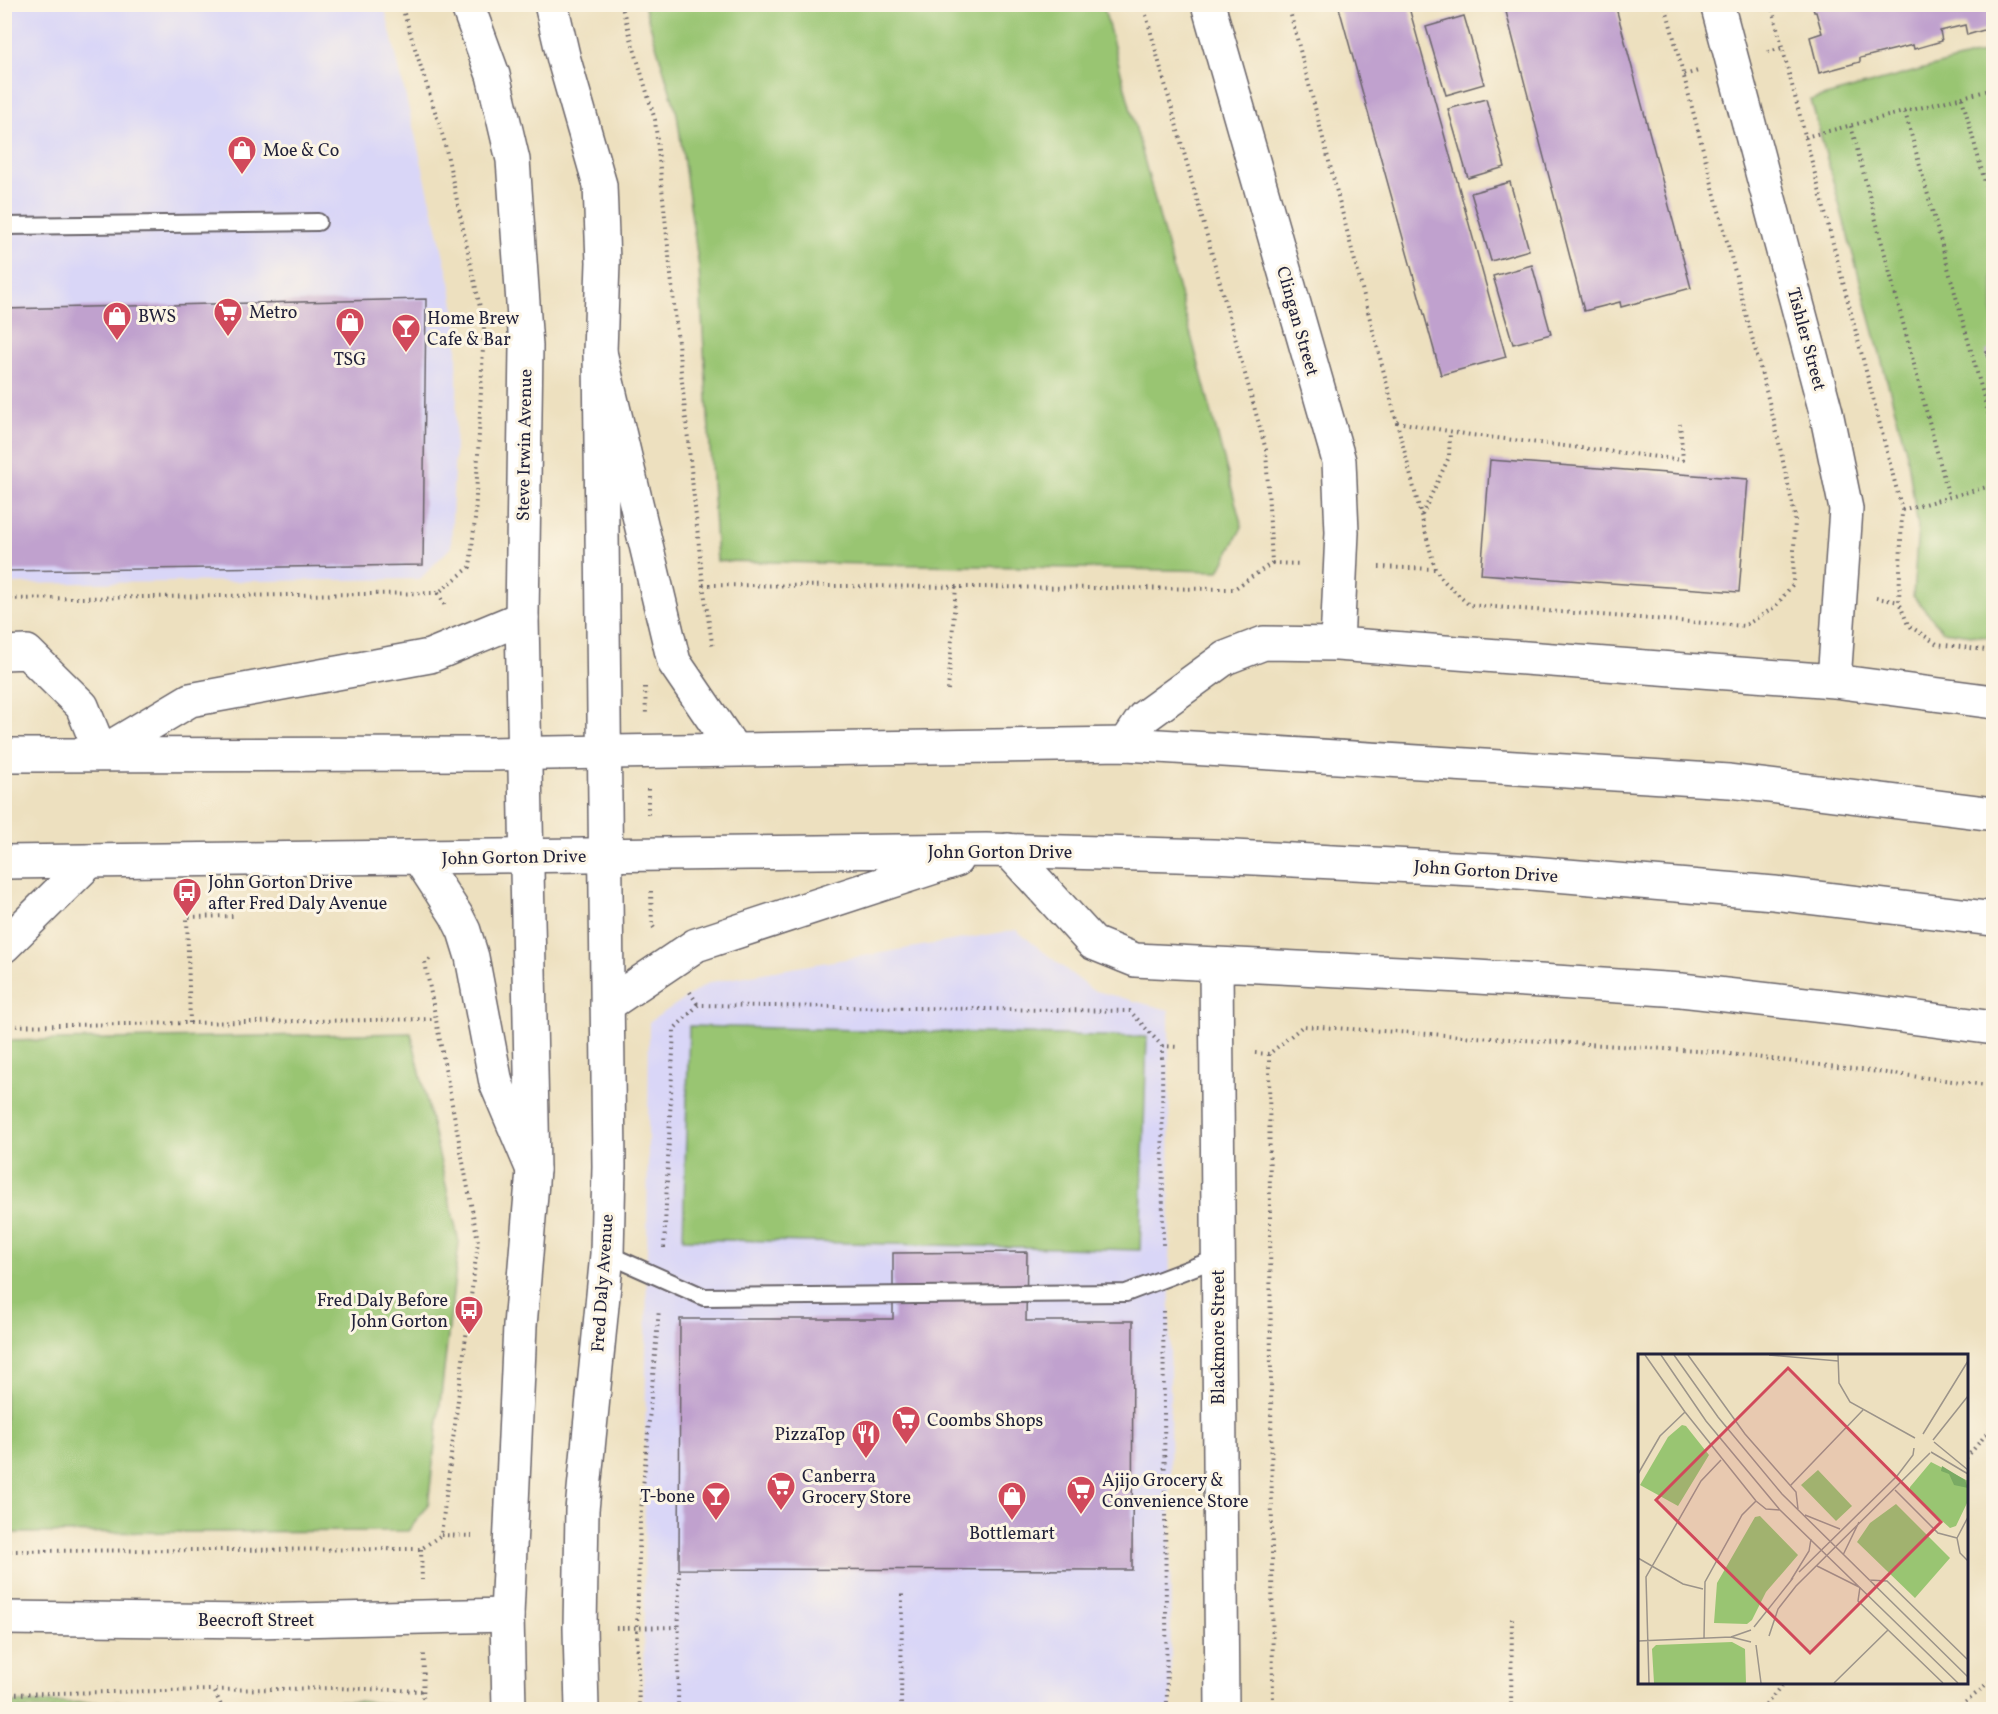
<svg xmlns="http://www.w3.org/2000/svg" width="1998" height="1714" viewBox="0 0 1998 1714" font-family="Vollkorn,serif">
	<rect width="100%" height="100%" fill="#fcf5e5"/>
	<filter id="ink" filterUnits="userSpaceOnUse"><feTurbulence type="fractalNoise" baseFrequency=".0167" numOctaves="2"/><feDisplacementMap in="SourceGraphic" scale="12" xChannelSelector="R" yChannelSelector="G"/><feConvolveMatrix kernelMatrix="1 2 1 2 8 2 1 2 1" color-interpolation-filters="sRGB"/></filter>
	<filter id="wash" filterUnits="userSpaceOnUse"><feTurbulence type="fractalNoise" baseFrequency=".008" numOctaves="4" result="noise"/><feDisplacementMap in="SourceGraphic" scale="24" xChannelSelector="R" yChannelSelector="G"/><feGaussianBlur stdDeviation="1.35" result="paint"/><feColorMatrix in="noise" values="0 0 0 0 0 0 0 0 0 0 0 0 0 0 0 0 0 1.4 0 .05"/><feComposite in="paint" operator="in"/></filter>
	<g filter="url(#wash)">
		<rect width="100%" height="100%" fill="#ede0bf"/>
		<!-- built -->
		<path fill="#d9d6f7" d="M4,5H384L450,282L457,323V391L451,547L420,579L5,584Z
			M1016,930L1092,990L1169,1010L1171,1709L643,1710L649,1022L710,982Z"/>
		<!-- green -->
		<path fill="#99c572" stroke="#5e7456" stroke-width="1.5" d="M644,5H1103L1242,527L1219,571L717,561L699,268L677,114Z
			M1993,50V638L1943,631L1913,596L1918,528L1907,454L1811,100Z
			M689,1026L1147,1037L1140,1250L683,1239Z
			M411,1033L459,1242L428,1506L408,1531L5,1533V1041Z
			M358,1701L396,1705L401,1709H4L5,1703Z"/>
		<g id="blocks">
			<!-- building -->
			<path fill="#c0a1ce" d="M1338,4H1408L1506,357L1441,375Z
				M1423,4H1443V5L1425,11Z
				M1504,4H1615L1691,288L1621,307L1620,302L1584,311Z
				M1812,4H1994V27L1967,35L1965,25L1940,31L1942,41L1914,49L1913,45L1860,58V62L1819,73L1810,37L1822,33L1816,12H1814Z
				M1464,16L1484,84L1446,95L1426,27Z
				M1486,99L1505,167L1468,178L1448,109Z
				M1510,182L1529,250L1491,261L1471,193Z
				M1532,265L1551,334L1513,344L1493,276Z
				M426,299L423,565L4,571V309Z
				M1994,349V375H1993L1986,351Z
				M1490,460L1748,479L1739,592L1481,574Z
				M1027,1252L1026,1321H1133L1132,1570L679,1569L680,1319H893V1253Z"/>
		</g>
	</g>
	<g filter="url(#ink)">
		<use href="#blocks" fill-opacity="0" stroke="#696469" stroke-width="1.5"/>
		<g fill="none" stroke-linecap="round" stroke-linejoin="round">
			<!-- lane casing -->
			<g stroke="#696469" stroke-width="20">
				<path id="lane" d="M4,226L318,222
					M607,1254L704,1297L1126,1293L1218,1258"/>
			</g>
			<!-- street casing -->
			<g stroke="#696469" stroke-width="36">
				<path id="street" d="M1208,4L1339,461L1342,532L1337,644
					M1717,4L1826,412L1846,509L1834,681
					M4,653L27,652L82,706L101,753
					M1126,744L1144,717L1225,658L1264,643L1337,644L1834,681L1994,702
					M1008,850L1093,943L1135,960L1461,976L1681,990L1850,1009L1994,1028
					M4,946L90,861
					M1216,964L1222,1710
					M4,1618L254,1621L507,1615"/>
			</g>
			<!-- secondary casing -->
			<g stroke="#696469" stroke-width="36">
				<path id="secondary" d="M467,4L493,75L513,160L526,346L522,618L533,1170L520,1326L507,1615L509,1710
					M551,4L564,60L600,185L603,262L600,352L609,1166L607,1254L582,1510L580,1628L582,1710"/>
			</g>
			<!-- primary casing -->
			<g stroke="#696469" stroke-width="36">
				<path id="primary" d="M600,352L674,662L734,750
					M101,753L190,700L430,656L522,618
					M4,755L487,754L1126,744L1729,781L1994,814
					M419,858L456,915L464,931L472,957L496,1083L533,1170
					M4,862L986,850L1213,856L1494,870L1774,893L1994,919
					M607,1005L696,945L956,860"/>
			</g>
			<!-- path -->
			<path stroke="#696469" stroke-width="4" stroke-dasharray="1.5 4.5" stroke-linecap="butt" d="M621,4L655,120L703,585L713,649
				M1288,4L1435,569L1445,582L1469,605L1744,626L1775,607L1793,584L1795,516L1775,425L1665,4
				M1771,4L1902,510L1899,602L1908,625L1937,644L1994,651
				M1768,52L1782,48
				M1684,75L1698,71
				M1962,98L1994,215
				M1905,112L1994,434
				M1851,126L1949,497
				M1805,137L1994,89
				M1397,422L1471,435L1683,460L1680,424
				M1902,510L1994,485
				M1422,515L1449,457L1450,431
				M1272,563L1302,564
				M1379,567L1435,569
				M703,585L1234,589L1272,563L1266,450L1143,4
				M438,593L446,608
				M1876,598L1899,602
				M4,599L438,593L470,567L475,519L484,326L444,140L401,4
				M645,687L646,716
				M948,690L956,587
				M648,789V818
				M651,891L652,925L654,928
				M690,992L698,1005
				M190,1023L187,917L236,916
				M4,1026L435,1019
				M1162,1046L1179,1047
				M1255,1053L1269,1054
				M664,1248L674,1029L698,1005L1130,1011L1162,1046L1163,1249
				M1163,1311L1167,1710
				M1966,1458L1994,1425
				M441,1535L472,1536
				M421,1549L422,1580
				M4,1551L421,1549L441,1535L478,1241L425,962L432,958
				M616,1628L679,1627
				M4,1694L214,1690
				M223,1710L214,1690L336,1688L424,1691
				M423,1710L424,1653
				M639,1710L637,1628L640,1521L659,1309
				M678,1710L679,1569
				M901,1710L902,1594
				M1273,1710L1269,1054L1303,1026L1713,1052L1994,1086
				M1511,1710L1512,1618
				M1762,1710L1784,1682
				M1956,1710L1994,1679"/>
			<!-- lane -->
			<use href="#lane" stroke="#fff" stroke-width="16"/>
			<!-- street -->
			<use href="#street" stroke="#fff" stroke-width="33"/>
			<!-- secondary -->
			<use href="#secondary" stroke="#fff" stroke-width="33"/>
			<!-- primary -->
			<use href="#primary" stroke="#fff" stroke-width="33"/>
		</g>
	</g>
	<!-- icons -->
	<defs>
		<g id="shop-pin" transform="scale(1.5)"><path d="M0 17L-7.5 6A9.5 9.5 0 1 1 7.5 6Z" fill="#d1495b" stroke="#fcf5e5"/><path d="M-5-2.5h2.3a2.7 3.5 0 0 1 5.4 0H5L5.5 6h-11ZM-1.5-2.5h3a1.5 2.3 0 0 0-3 0Z" fill="#fff"/></g>
		<g id="supermarket-pin" transform="scale(1.5)"><path d="M0 17L-7.5 6A9.5 9.5 0 1 1 7.5 6Z" fill="#d1495b" stroke="#fcf5e5"/><path d="M-6-5.5h2.5l.6 2H6L4.5 2H-2.5L-4.4-4H-6ZM-1.5 3.2a1.3 1.3 0 1 0 .1 0ZM3 3.2a1.3 1.3 0 1 0 .1 0Z" fill="#fff"/></g>
		<g id="bar-pin" transform="scale(1.5)"><path d="M0 17L-7.5 6A9.5 9.5 0 1 1 7.5 6Z" fill="#d1495b" stroke="#fcf5e5"/><path d="M-6-5H6L.8 .8V4.5H3.5V6h-7V4.5H-.8V.8Z" fill="#fff"/></g>
		<g id="bus-pin" transform="scale(1.5)"><path d="M0 17L-7.5 6A9.5 9.5 0 1 1 7.5 6Z" fill="#d1495b" stroke="#fcf5e5"/><path d="M-5-6H5V4H4V6H2V4H-2V6H-4V4H-5ZM-3.5-4V0h7V-4ZM-3.5 1.2v1.5H-2V1.2ZM2 1.2v1.5H3.5V1.2Z" fill="#fff"/></g>
		<g id="restaurant-pin" transform="scale(1.5)"><path d="M0 17L-7.5 6A9.5 9.5 0 1 1 7.5 6Z" fill="#d1495b" stroke="#fcf5e5"/><path d="M-5-6h1v4h1v-4h1v4h1v-4h1v5L-1.5 .5V6h-2V.5L-5-1ZM5-6V6H3V1.5H1.5Q1.5-4 5-6Z" fill="#fff"/></g>
	</defs>
	<g fill-rule="evenodd">
		<use href="#shop-pin" x="242" y="150"/>
		<use href="#supermarket-pin" x="228" y="312"/>
		<use href="#shop-pin" x="117" y="316"/>
		<use href="#shop-pin" x="350" y="322"/>
		<use href="#bar-pin" x="406" y="328"/>
		<use href="#bus-pin" x="187" y="892"/>
		<use href="#bus-pin" x="469" y="1310"/>
		<use href="#supermarket-pin" x="906" y="1420"/>
		<use href="#restaurant-pin" x="866" y="1434"/>
		<use href="#supermarket-pin" x="781" y="1486"/>
		<use href="#supermarket-pin" x="1081" y="1490"/>
		<use href="#bar-pin" x="716" y="1496"/>
		<use href="#shop-pin" x="1012" y="1496"/>
	</g>
	<g text-anchor="middle" stroke-width="6" stroke-linejoin="round" paint-order="stroke">
		<!-- poi labels -->
		<g font-size="18" fill="#22223b" stroke="#fcf5e5" text-anchor="start">
			<text x="263" y="156">Moe &amp; Co</text>
			<text x="249" y="318">Metro</text>
			<text x="138" y="322">BWS</text>
			<text x="427" y="324">Home Brew<tspan x="427" dy="21">Cafe &amp; Bar</tspan></text>
			<text x="350" y="365" text-anchor="middle">TSG</text>
			<text x="208" y="888">John Gorton Drive<tspan x="208" dy="21">after Fred Daly Avenue</tspan></text>
			<text x="448" y="1306" text-anchor="end">Fred Daly Before<tspan x="448" dy="21">John Gorton</tspan></text>
			<text x="927" y="1426">Coombs Shops</text>
			<text x="845" y="1440" text-anchor="end">PizzaTop</text>
			<text x="802" y="1482">Canberra<tspan x="802" dy="21">Grocery Store</tspan></text>
			<text x="1102" y="1486">Ajijo Grocery &amp;<tspan x="1102" dy="21">Convenience Store</tspan></text>
			<text x="695" y="1502" text-anchor="end">T-bone</text>
			<text x="1012" y="1539" text-anchor="middle">Bottlemart</text>
		</g>
		<!-- street labels -->
		<g font-size="18" fill="#22223b" stroke="#fcf5e5">
			<text transform="translate(1298 321) rotate(74)" y="6">Clingan Street</text>
			<text transform="translate(1807 339) rotate(75)" y="6">Tishler Street</text>
			<text transform="translate(524 445) rotate(-89)" y="6">Steve Irwin Avenue</text>
			<text x="1000" y="858">John Gorton Drive</text>
			<text transform="translate(514 857) rotate(-1)" y="6">John Gorton Drive</text>
			<text transform="translate(1486 871) rotate(4)" y="6">John Gorton Drive</text>
			<text transform="translate(602 1283) rotate(-86)" y="6">Fred Daly Avenue</text>
			<text transform="translate(1218 1337) rotate(-90)" y="6">Blackmore Street</text>
			<text x="256" y="1626">Beecroft Street</text>
		</g>
	</g>
	<!-- overview -->
	<g transform="translate(1638 1354)">
		<rect width="330" height="330" fill="#ede0bf"/>
		<path d="M44,71L48,72L71,101L40,152L2,131L30,83ZM293,108L330,127V147L318,172L312,174L272,138V133ZM180,116L214,152L198,167L163,131ZM258,150L312,204L277,244L219,188L232,169ZM122,162L160,201L128,238L114,266L109,270L76,269L79,229L117,163ZM94,288L107,295L108,329H16L14,295L18,291Z" fill="#99c572"/>
		<path d="M304,112L327,126L330,134L316,131L311,120L303,117Z" fill="#7aaa64"/>
		<path fill="none" stroke="#9c948a" stroke-width="1.5" d="M7,1L47,58L118,147L128,155L142,156M23,1L68,67L142,156L320,329M36,1L80,63L144,140L330,323M50,1L107,80L158,138L160,155M131,1L200,7M200,1L201,29L212,48L277,84M285,80L330,7M295,86L330,42M296,88L330,116M293,98L330,120M0,120L22,82L47,58M152,132L225,56M257,136L300,179L319,184M167,161L202,175M330,163L319,184L322,199L330,207M205,201L221,168M0,204L45,230L65,235M179,212L221,233M161,218L259,122L275,101L276,94M153,226L171,197L173,185M231,226L249,227L330,306M222,233L220,247L305,329M116,273L155,224M131,282L140,255L158,232L292,99M93,283L113,276M66,284L67,228L104,161L118,147M0,287L93,283L113,288M118,291L123,329M11,329L8,223L63,127L83,106M196,329L250,276"/>
		<path fill="#d1495b" fill-opacity="0.15" stroke="#d1495b" stroke-width="3" d="M150,14L303,168L172,299L18,146Z"/>
		<rect width="330" height="330" fill="none" stroke="#22223b" stroke-width="3"/>
	</g>
	<!-- margin -->
	<rect width="1998" height="1714" fill="none" stroke="#fcf5e5" stroke-width="24"/>
</svg>
